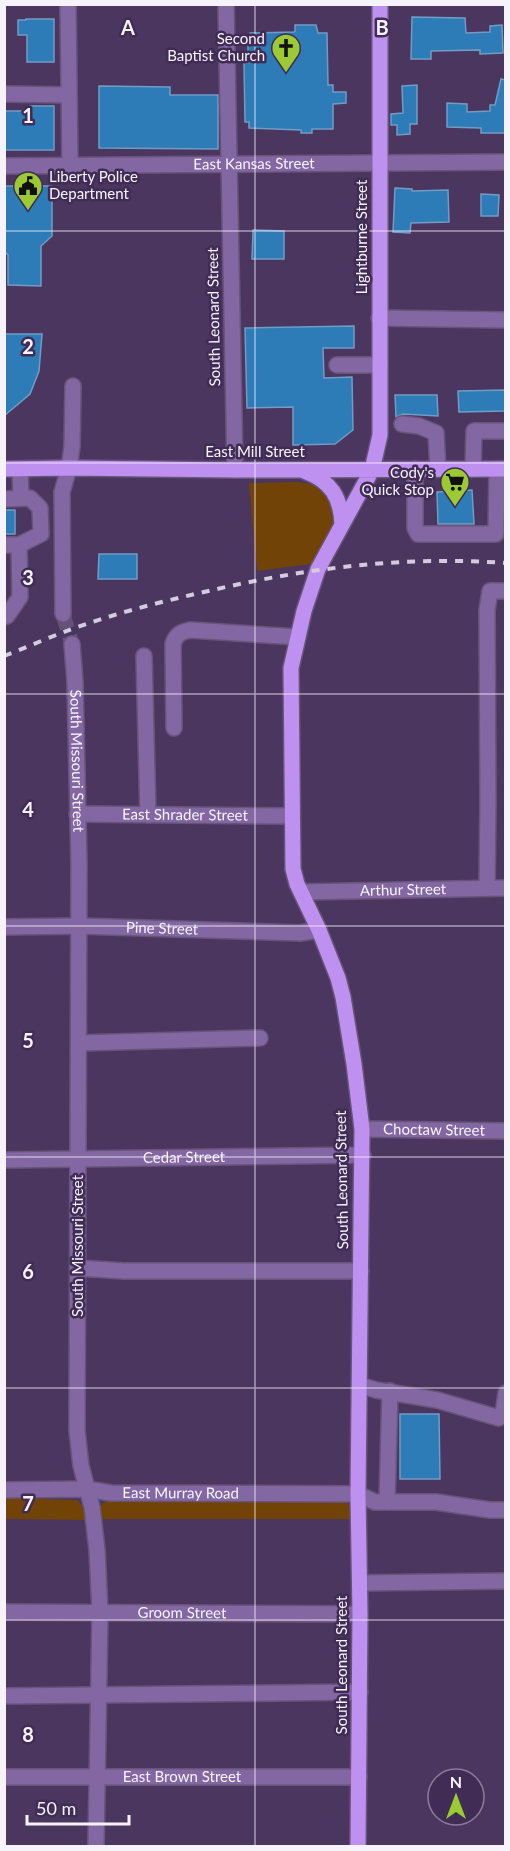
<svg xmlns="http://www.w3.org/2000/svg" width="510" height="1851" viewBox="0 0 510 1851" font-family="Lato,sans-serif">
	<rect width="100%" height="100%" fill="#4b3660"/>
	<!-- green -->
	<path fill="#714306" d="M298,482L316,485L328,496L334,512L333,527L312,564L257,571L249,483Z
		M5,1498L77,1500L83,1506L86,1520L5,1519Z
		M109,1499L344,1501L349,1505L350,1519H103L102,1532L99,1512L100,1506Z"/>
	<!-- building -->
	<path fill="#2d7bb7" stroke="#719cc3" stroke-width="1.5" d="M412,17L465,18L466,33L490,32V26L502,25L503,53L480,54V50L431,51V59H411Z
		M26,19H54V62H27V35H18V20H26Z
		M295,25H316L318,33H327L328,85H333V92H346V103L333,104V129H312V133H301V130L249,128V122H245L244,63H248V40L250,39V33L294,32L295,31Z
		M501,79L506,80V133H481V128L447,127V103L467,104V112L490,111V105H495Z
		M417,85V124H410V134L397,135V125H391V114L403,113L402,86Z
		M99,86L170,87V95H218V149L99,148Z
		M30,106H54V150H4V111H30Z
		M4,186H52V236L41,246V286L8,285V255L4,251Z
		M395,188L412,189V191L448,190L449,222L411,223L410,233L393,232Z
		M481,194L499,195L498,216H481Z
		M253,230L284,231V259H252Z
		M354,326V348H323L324,378L352,377L353,430L335,444L293,445V407L247,408L245,328Z
		M4,334H42L39,371L30,394L4,416Z
		M506,390V411L459,412L458,391Z
		M395,395H437L438,416L403,414L396,417Z
		M472,490L474,524H438L437,492Z
		M4,510H15V534H4Z
		M99,554H137V579H98Z
		M400,1414H439L440,1479H400Z"/>
	<g fill="none" stroke-linecap="round" stroke-linejoin="round">
		<!-- minor-tunnel -->
		<path stroke="#655278" stroke-width="15" stroke-dasharray="15 8" stroke-linecap="butt" d="M63,614L72,644"/>
		<!-- minor casing -->
		<g stroke="#675479" stroke-width="18">
			<g id="minor">
				<path d="M68,4L70,166"/>
				<path d="M226,4L235,470"/>
				<path d="M4,94L68,95"/>
				<path id="s1" d="M4,166L506,162"/>
				<path d="M379,318L506,320"/>
				<path d="M337,365H380"/>
				<path d="M402,424L419,426L436,433L438,469"/>
				<path d="M20,469L21,498"/>
				<path d="M415,469V528L418,534H496L497,469"/>
				<path d="M473,469L474,431H506"/>
				<path d="M4,499L30,498L40,508L41,534L19,545H4"/>
				<path d="M63,614L62,492L69,468L72,447L73,386"/>
				<path d="M4,617L7,616L20,597L19,545"/>
				<path id="s2" d="M72,644L75,682L79,864L77,1431L81,1466L92,1507L97,1550L100,1612L96,1846"/>
				<path d="M144,656L148,815"/>
				<path d="M174,728L173,644C176,634 181,632 190,630L298,637"/>
				<path id="s3" d="M77,814L292,816"/>
				<path d="M487,888L488,803L487,610L490,591H506"/>
				<path id="s4" d="M301,892L506,888"/>
				<path id="s5" d="M4,927L79,926L300,933L319,930"/>
				<path d="M79,1043L260,1038"/>
				<path id="s6" d="M362,1129L506,1131"/>
				<path id="s7" d="M4,1160L363,1155"/>
				<path d="M78,1268L124,1271H361"/>
				<path d="M360,1385L376,1390L437,1400L499,1418L503,1414L506,1393"/>
				<path id="s8" d="M4,1490L86,1489L111,1493L358,1494L375,1502H436L490,1510H506"/>
				<path d="M387,1502L390,1391"/>
				<path d="M360,1583L506,1581"/>
				<path id="s9" d="M4,1612L360,1614"/>
				<path d="M4,1696L360,1692"/>
				<path id="s10" d="M4,1777H359"/>
			</g>
		</g>
		<!-- major casing -->
		<g stroke="#675479" stroke-width="18">
			<path id="major" d="M4,469L69,468L235,470L506,469
				M304,471C331,481 341,497 342,525
				M358,1846L360,1614L358,1494L362,1129L354,1064L343,997L338,978L319,930L297,884L293,869L291,668L304,611L318,569L372,470L380,435V4"/>
		</g>
		<!-- minor -->
		<use href="#minor" stroke="#8367a2" stroke-width="15"/>
		<!-- major -->
		<use href="#major" stroke="#be90ef" stroke-width="15"/>
		<!-- rail -->
		<path stroke="#d3ccdc" stroke-width="4" stroke-dasharray="8 8" stroke-linecap="butt" d="M4,656C27,647 50,637 72,629C119,612 168,600 217,589C314,567 406,556 506,563"/>
	</g>
	<!-- grid -->
	<path fill="none" stroke="#f7f3fd" stroke-width="1.5" stroke-opacity="0.55" d="M255,4V1846M4,231H506M4,463H506M4,694H506M4,926H506M4,1157H506M4,1388H506M4,1620H506"/>
	<!-- icons -->
	<defs>
		<g id="church-pin" transform="scale(1.5)"><path d="M0 17L-7.5 6A9.5 9.5 0 1 1 7.5 6Z" fill="#9cca32" stroke="#402c55"/><path d="M-1.2-6h2.4v3.5h3.3v2.4h-3.3V6h-2.4V-.1h-3.3v-2.4h3.3Z" fill="#111"/></g>
		<g id="civic-pin" transform="scale(1.5)"><path d="M0 17L-7.5 6A9.5 9.5 0 1 1 7.5 6Z" fill="#9cca32" stroke="#402c55"/><path d="M-.6-6.5H3V-4.5H.6V-3L4-1V1h2V6H-6V1h2V-1L-.6-3ZM-1.2 2.5V6h2.4V2.5Z" fill="#111"/></g>
		<g id="supermarket-pin" transform="scale(1.5)"><path d="M0 17L-7.5 6A9.5 9.5 0 1 1 7.5 6Z" fill="#9cca32" stroke="#402c55"/><path d="M-6-5.5h2.5l.6 2H6L4.5 2H-2.5L-4.4-4H-6ZM-1.5 3.2a1.3 1.3 0 1 0 .1 0ZM3 3.2a1.3 1.3 0 1 0 .1 0Z" fill="#111"/></g>
	</defs>
	<g fill-rule="evenodd">
		<use href="#church-pin" x="286" y="48"/>
		<use href="#civic-pin" x="28" y="186"/>
		<use href="#supermarket-pin" x="455" y="482"/>
	</g>
	<g text-anchor="middle" stroke-width="5" stroke-linejoin="round" paint-order="stroke">
		<!-- poi labels -->
		<g font-size="15" fill="#f7f3fd" stroke="#402c55" text-anchor="end">
			<text x="265" y="44">Second<tspan x="265" dy="17">Baptist Church</tspan></text>
			<text x="49" y="182" text-anchor="start">Liberty Police<tspan x="49" dy="17">Department</tspan></text>
			<text x="434" y="478">Cody's<tspan x="434" dy="17">Quick Stop</tspan></text>
		</g>
		<!-- street labels -->
		<g font-size="15" fill="#f7f3fd" stroke="#402c55">
			<text dy="5" stroke="none"><textPath href="#s1" startOffset="250">East Kansas Street</textPath></text>
			<text transform="translate(362 237) rotate(-90)" y="5">Lightburne Street</text>
			<text transform="translate(214 317) rotate(-91)" y="5">South Leonard Street</text>
			<text x="255" y="457">East Mill Street</text>
			<text dy="5" stroke="none"><textPath href="#s2" startOffset="117">South Missouri Street</textPath></text>
			<text dy="5" stroke="none"><textPath href="#s3" startOffset="108">East Shrader Street</textPath></text>
			<text dy="5" stroke="none"><textPath href="#s4" startOffset="102">Arthur Street</textPath></text>
			<text dy="5" stroke="none"><textPath href="#s5" startOffset="158">Pine Street</textPath></text>
			<text dy="5" stroke="none"><textPath href="#s6" startOffset="72">Choctaw Street</textPath></text>
			<text dy="5" stroke="none"><textPath href="#s7" startOffset="180">Cedar Street</textPath></text>
			<text transform="translate(342 1180) rotate(-91)" y="5">South Leonard Street</text>
			<text transform="translate(78 1246) rotate(-90)" y="5">South Missouri Street</text>
			<text dy="5" stroke="none"><textPath href="#s8" startOffset="177">East Murray Road</textPath></text>
			<text dy="5" stroke="none"><textPath href="#s9" startOffset="178">Groom Street</textPath></text>
			<text transform="translate(342 1665) rotate(-90)" y="5">South Leonard Street</text>
			<text dy="5" stroke="none"><textPath href="#s10" startOffset="178">East Brown Street</textPath></text>
		</g>
	</g>
	<g font-size="20" text-anchor="middle" font-weight="bold" fill="#f7f3fd" stroke="#402c55" stroke-width="5" stroke-linejoin="round" paint-order="stroke">
		<text x="128" y="35">A</text>
		<text x="382" y="35">B</text>
		<text x="28" y="123">1</text>
		<text x="28" y="354">2</text>
		<text x="28" y="585">3</text>
		<text x="28" y="817">4</text>
		<text x="28" y="1048">5</text>
		<text x="28" y="1279">6</text>
		<text x="28" y="1511">7</text>
		<text x="28" y="1742">8</text>
	</g>
	<!-- border -->
	<rect width="510" height="1851" fill="none" stroke="#f7f3fd" stroke-width="12"/>
	<!-- north arrow -->
	<g transform="translate(456 1797)"><circle r="28" fill="#402c55" stroke="#897c98" stroke-width="1.5"/>
	<path d="M0-4.5L10 22L0 15L-10 22Z" fill="#9cca32"/>
	<text y="-9" font-size="16" font-weight="bold" text-anchor="middle" fill="#f7f3fd">N</text>
	</g>
	<!-- scale -->
	<path d="M27 1815v9h102v-9" fill="none" stroke="#f7f3fd" stroke-width="3"/>
	<text x="36" y="1815" font-size="18" fill="#f7f3fd" stroke="#402c55" stroke-width="4.5" paint-order="stroke">50 m</text>
</svg>
